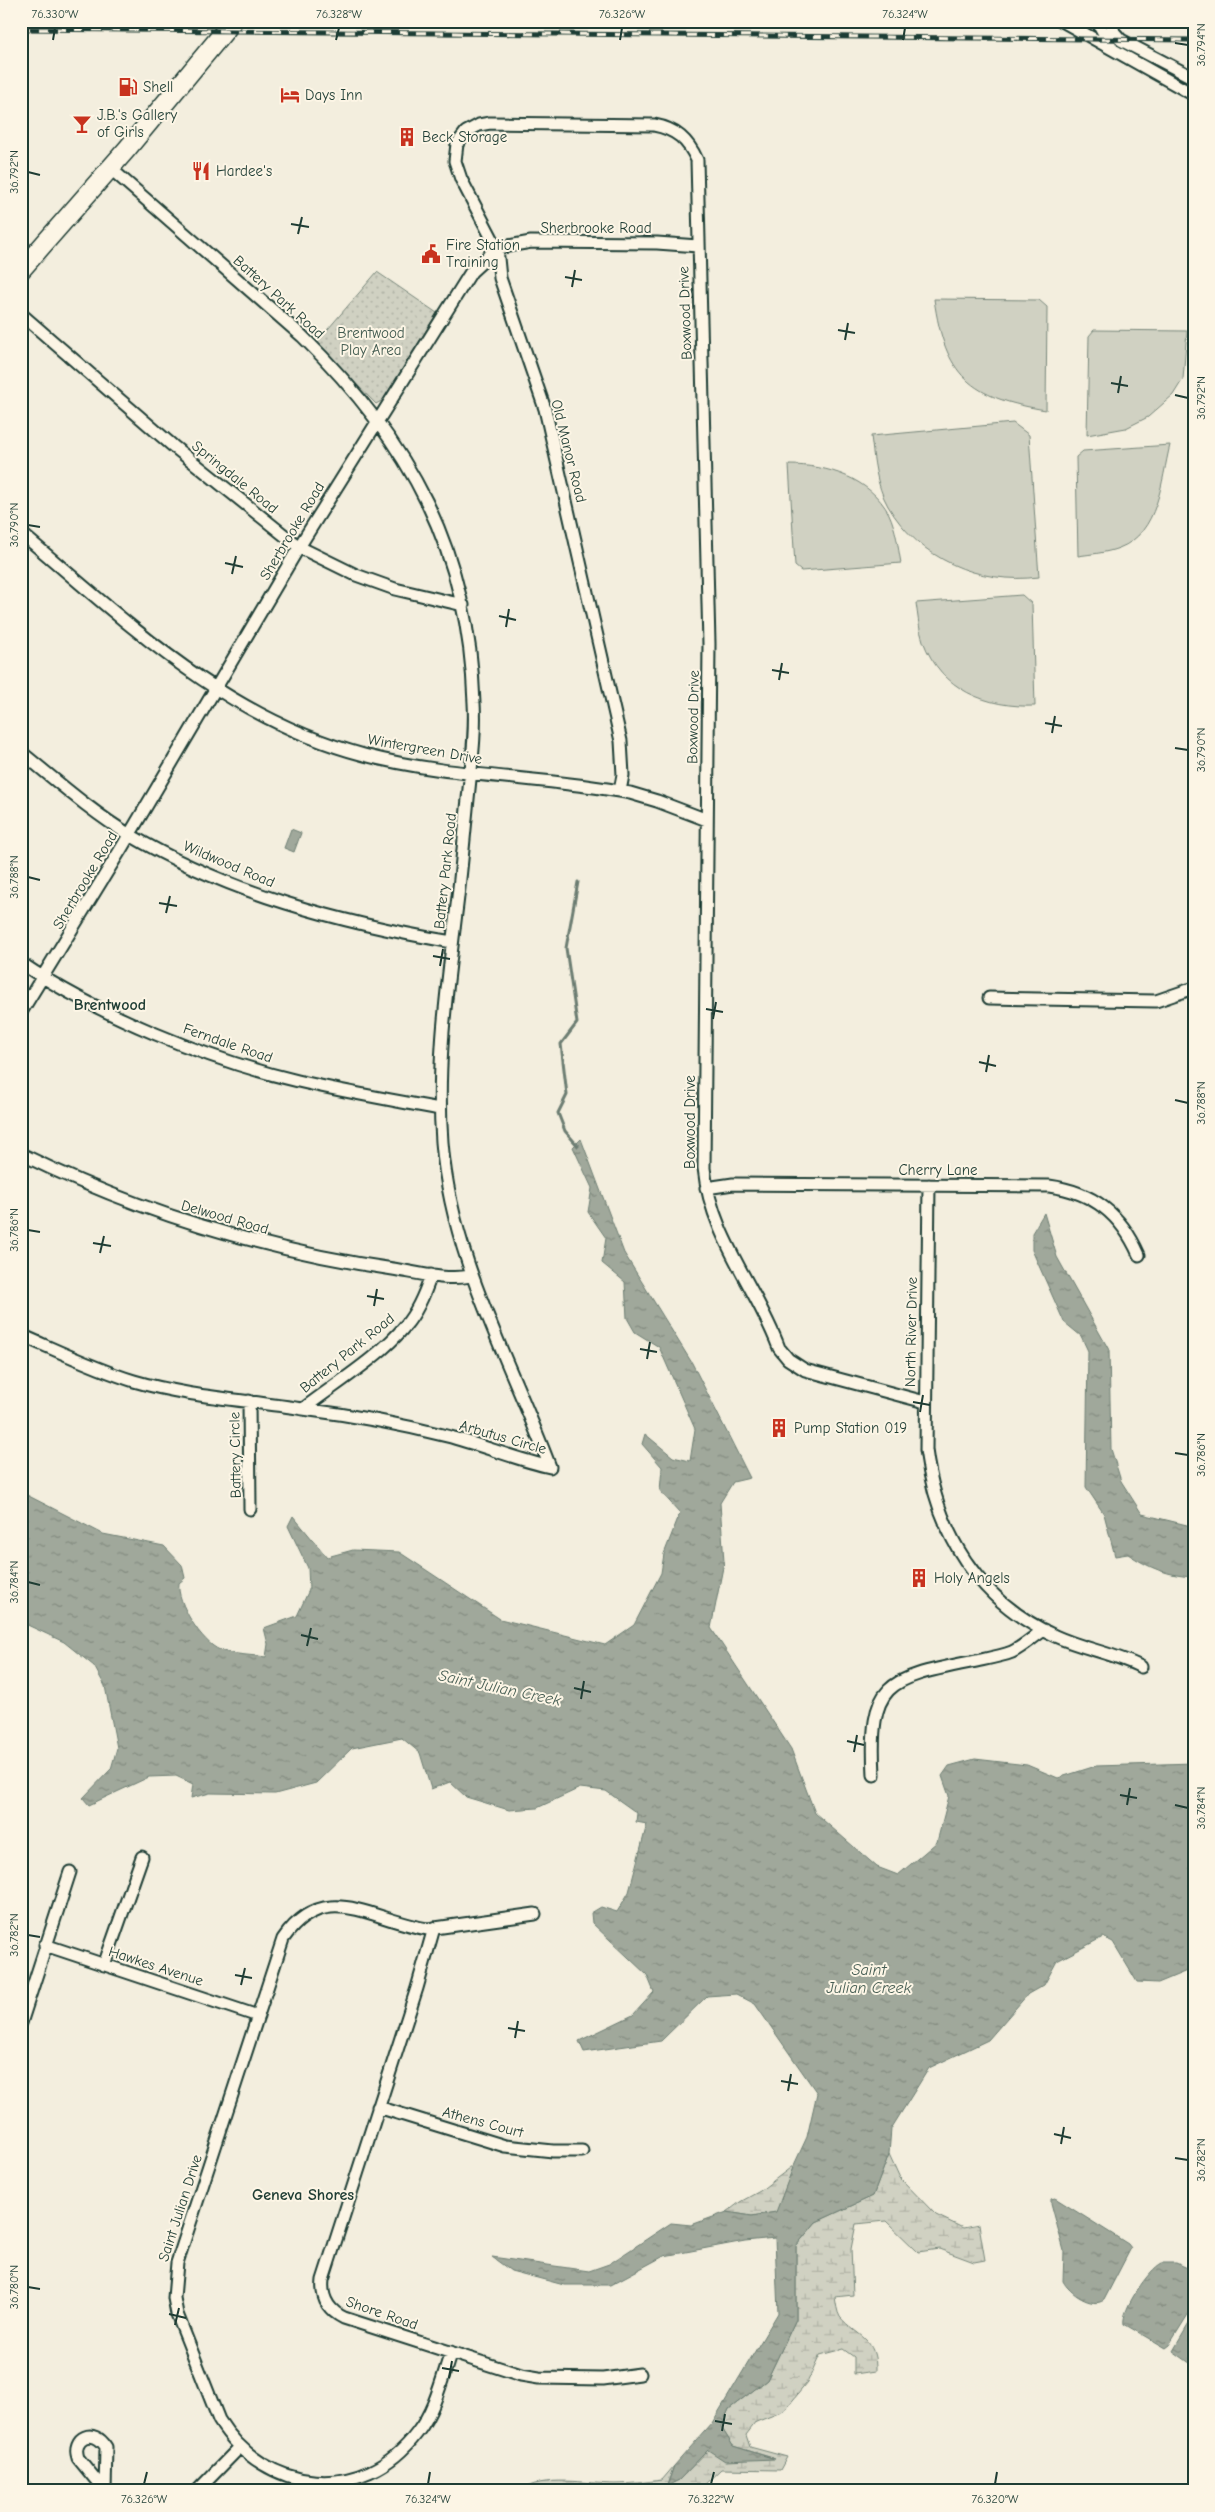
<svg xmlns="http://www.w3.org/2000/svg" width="1215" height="2512" viewBox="0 0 1215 2512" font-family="'Comic Neue',sans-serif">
	<defs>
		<pattern id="wetland-marsh" width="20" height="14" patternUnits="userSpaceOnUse" patternTransform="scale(1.25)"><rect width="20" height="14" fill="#d0d1c2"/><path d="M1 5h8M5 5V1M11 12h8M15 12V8" fill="none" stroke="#b2b4a7"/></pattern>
		<pattern id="park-dots" width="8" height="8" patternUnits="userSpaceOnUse" patternTransform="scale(1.25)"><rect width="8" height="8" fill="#d0d1c2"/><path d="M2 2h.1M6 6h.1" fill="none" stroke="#b2b4a7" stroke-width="1.8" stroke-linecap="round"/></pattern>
		<pattern id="water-ripples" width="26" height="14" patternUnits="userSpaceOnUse" patternTransform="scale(1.25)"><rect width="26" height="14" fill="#a0a89b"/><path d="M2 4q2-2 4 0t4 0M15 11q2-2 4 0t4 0" fill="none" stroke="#828a7f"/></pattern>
	</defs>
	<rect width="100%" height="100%" fill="#f3eede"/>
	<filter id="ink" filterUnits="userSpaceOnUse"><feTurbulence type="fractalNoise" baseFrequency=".02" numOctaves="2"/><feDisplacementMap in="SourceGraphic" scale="10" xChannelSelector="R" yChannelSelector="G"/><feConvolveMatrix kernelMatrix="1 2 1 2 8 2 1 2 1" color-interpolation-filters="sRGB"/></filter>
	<g filter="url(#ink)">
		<!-- wetland -->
		<path fill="url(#wetland-marsh)" stroke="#78877b" d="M889,2154L900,2178L936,2215L963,2228L979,2225L985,2260L974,2262L939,2249L918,2252L886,2221L856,2224L851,2249L853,2295L835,2297C836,2303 837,2312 840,2317C857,2337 877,2337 876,2371L854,2374V2357L843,2349L820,2355L807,2383L784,2411L756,2422L746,2435L750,2447L787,2457L780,2470L721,2469L703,2486V2491H520C543,2474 587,2484 615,2484C631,2484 646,2482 662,2480L674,2466L667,2485L679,2480L708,2450L773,2458L733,2446L721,2427L729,2409L767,2380L796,2319V2246L816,2222L873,2196Z
			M794,2165L777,2212L752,2216L727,2212L740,2202L760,2191Z"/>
		<!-- park -->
		<path fill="url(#park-dots)" stroke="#78877b" d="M377,272L437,313L383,400L376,404L316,343Z"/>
		<!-- pitch -->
		<path fill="#d0d1c2" stroke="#78877b" d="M934,299L1039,300L1047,307L1046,410C970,398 945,376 934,299Z
			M1094,330L1187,331L1183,379L1173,395L1148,417L1126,428L1087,435L1089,336Z
			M1013,423L1029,435L1039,577C979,585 919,559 888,506C876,485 874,460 871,436Z
			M1170,445C1161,481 1159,533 1119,548C1106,553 1091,554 1078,556L1076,457L1083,451Z
			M789,465C827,465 870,478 889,514C896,529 898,547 901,563L801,571L795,566Z
			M1022,595L1032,604L1035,706C987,708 941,690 923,641C919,630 918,616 916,603Z"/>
		<!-- water -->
		<path fill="url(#water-ripples)" stroke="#6c7d72" d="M291,829L301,833L294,852L284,848Z
			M581,1139L624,1253L692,1363L750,1478L733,1482L720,1503L724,1562L711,1628L791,1749L815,1813L877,1867L898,1875L937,1842L949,1796L942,1776L949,1766L975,1759L1027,1765L1058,1778L1096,1766L1194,1763V1968L1158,1983L1137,1982L1113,1942L1103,1937L1057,1961L1044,1985L1028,1994L988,2040L929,2068L891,2129L889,2154L873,2196L816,2222L796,2246V2319L767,2380L729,2409L721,2427L733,2446L775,2459L725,2461L708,2450L679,2480L667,2486L674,2466L712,2423L778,2313L775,2238L745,2241L664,2256L610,2285H564L511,2271L492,2257L589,2271L609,2264L671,2223L691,2225L727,2212L752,2216L776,2212L794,2165L807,2137L817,2093L755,2004L736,1994L707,1996L661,2041L584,2052L579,2041L633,2015L654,1992L647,1975L592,1923L591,1913L601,1907L617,1912L629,1892L647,1824L636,1822L637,1813L606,1791L580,1788L537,1808L509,1810L466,1797L450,1782L431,1789L420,1753L402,1738L352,1748L316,1783L275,1794L210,1793L191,1798L193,1784L176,1776L149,1777L89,1805L83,1798L111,1769L117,1748L105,1686L94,1666L64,1642L21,1622V1492L103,1534L164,1546L182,1565L185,1578L179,1583C176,1602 202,1643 220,1650C234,1655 252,1655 266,1657L268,1644L264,1628L297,1616L309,1590L308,1568L288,1526L293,1516L327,1557L353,1550L399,1552L500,1619L605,1645L634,1625L661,1573L664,1554L680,1513L660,1491L662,1467L642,1444L645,1434L673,1457L690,1461L695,1429L659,1347L635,1332L627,1318L625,1282L602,1263L606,1238L588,1212L592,1188L573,1147Z
			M1044,1213L1057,1257L1109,1350L1111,1449L1121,1481L1142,1514L1191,1526L1194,1524V1577C1169,1576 1149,1568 1128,1554L1115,1556L1104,1514L1086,1487L1088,1351L1081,1336L1064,1322L1032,1250V1233Z
			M1055,2198L1128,2244L1131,2248L1104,2300C1092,2309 1069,2293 1063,2281L1064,2251L1051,2203V2199Z
			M1162,2263H1176L1190,2269L1194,2274V2305L1169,2345L1165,2348L1124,2324C1121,2310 1149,2269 1162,2263Z
			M1194,2315V2366L1173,2351Z"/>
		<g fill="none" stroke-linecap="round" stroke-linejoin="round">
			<!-- stream -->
			<path stroke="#6c7d72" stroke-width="3" d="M578,1146L565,1131L558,1113L567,1095L561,1044L577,1023L566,948L578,882"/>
			<!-- minor casing -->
			<g stroke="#1f3d34" stroke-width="15">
				<path id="minor" d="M1062,21L1194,95
					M1097,21L1112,48
					M1111,21L1114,32L1121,40L1194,78
					M110,168L302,336C410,442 469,550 474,703C476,735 471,767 468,799C464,837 461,875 456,913C447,989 436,1065 442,1142C451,1258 510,1360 550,1467C515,1459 482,1445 447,1436C400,1424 351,1415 303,1409
					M21,314L173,446L299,547L356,575L395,589L463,605
					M21,533C128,623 224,718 364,755C451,778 542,776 630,793L657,801L707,820
					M21,752C53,778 94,814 130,835C228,893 341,923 452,942
					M620,791L623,775L621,741L545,409L500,278L497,248L461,179L455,161L457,144L466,132L479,125L490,123L654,125C676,129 688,140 697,160L709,644L704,1168C711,1237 756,1286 779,1348L788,1359L805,1370L925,1402
					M21,963C96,1014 211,1061 298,1081C345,1092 392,1100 439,1109
					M989,998L1156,1001L1194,988
					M21,1012L121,849L299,547L471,272L497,248L531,242L657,243L698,246
					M21,1154C139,1212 263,1250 393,1269C418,1273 446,1281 471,1276
					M929,1185L926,1450C937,1533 977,1600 1055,1636C1083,1649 1114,1653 1141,1667
					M706,1188L733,1184L1049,1186C1093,1192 1121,1214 1139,1255
					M21,1335C58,1351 95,1369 134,1381C188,1397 247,1400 303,1409C334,1385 381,1356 405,1326C418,1311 425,1293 431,1275
					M249,1401L250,1509
					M874,1775C869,1682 886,1679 971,1662C984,1659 999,1657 1012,1652C1024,1646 1033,1637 1044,1630
					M434,1928L417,1988L323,2280C321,2297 328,2310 344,2318L521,2375L539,2378L603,2379L640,2374
					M45,1945L258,2016
					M104,1965L142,1857
					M21,2023L70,1872
					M378,2107L505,2146L553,2151H582
					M451,2352C442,2379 435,2410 417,2433C363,2505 265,2494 219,2420L177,2314L174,2298L177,2263L283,1939C325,1878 372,1921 428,1929L535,1914
					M105,2491L78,2458C71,2437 94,2427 106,2447L105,2491
					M197,2491L239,2448"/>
			</g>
			<!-- primary casing -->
			<g stroke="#1f3d34" stroke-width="21">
				<path id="primary" d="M21,270L127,149L233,21"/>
			</g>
			<!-- minor -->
			<use href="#minor" stroke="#fcf5e5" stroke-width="11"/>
			<!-- primary -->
			<use href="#primary" stroke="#fcf5e5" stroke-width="18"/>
			<!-- rail casing -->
			<g stroke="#1f3d34" stroke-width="5">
				<path id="rail" d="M21,29L1194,40"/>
			</g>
			<!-- rail -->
			<use href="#rail" stroke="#fcf5e5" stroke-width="3" stroke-dasharray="9" stroke-linecap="butt"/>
		</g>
	</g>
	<!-- ticks -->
	<path fill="none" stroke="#1f3d34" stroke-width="2" d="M53,40L55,28M336,40L339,28M620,40L622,28M903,40L905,28M1175,43L1188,45M28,172L40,175M291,224L309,227M298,234L302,217M565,277L582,280M572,287L575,270M838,330L855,333M845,340L848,323M1111,383L1128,386M1118,393L1121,376M1175,395L1188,398M28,525L40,527M225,563L243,567M232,574L236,556M499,616L516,620M506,627L509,609M772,670L789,673M779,680L782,663M1045,723L1062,726M1052,733L1055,716M1175,748L1188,750M28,877L40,880M159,903L177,906M166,913L170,896M433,956L450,959M440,966L443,949M706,1009L723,1012M713,1019L716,1002M979,1062L996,1066M986,1072L989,1055M1175,1100L1188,1103M28,1230L40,1232M93,1243L111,1246M100,1253L104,1236M367,1296L384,1299M374,1306L377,1289M640,1349L657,1352M647,1359L650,1342M913,1402L930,1405M920,1412L923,1395M1175,1453L1188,1455M28,1582L40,1585M301,1635L318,1639M307,1646L311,1628M574,1688L591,1692M581,1699L584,1681M847,1741L864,1745M854,1752L857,1735M1120,1795L1137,1798M1127,1805L1130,1788M1175,1805L1188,1808M28,1935L40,1937M235,1975L252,1978M241,1985L245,1968M508,2028L525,2031M515,2038L518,2021M781,2081L798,2084M788,2091L791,2074M1054,2134L1071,2138M1061,2144L1064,2127M1175,2158L1188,2160M28,2287L40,2289M169,2314L186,2318M175,2325L179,2308M442,2368L459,2371M449,2378L452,2361M715,2421L732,2424M722,2431L725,2414M144,2484L147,2472M428,2484L430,2472M711,2484L714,2472M995,2484L997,2472"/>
	<!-- icons -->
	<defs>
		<g id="fuel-bare" transform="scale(1.5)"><path d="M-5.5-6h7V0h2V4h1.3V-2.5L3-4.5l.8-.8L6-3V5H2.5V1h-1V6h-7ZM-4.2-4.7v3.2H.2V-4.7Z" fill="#c8321e" stroke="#fcf5e5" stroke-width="2.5" paint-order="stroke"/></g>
		<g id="hotel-bare" transform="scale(1.5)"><path d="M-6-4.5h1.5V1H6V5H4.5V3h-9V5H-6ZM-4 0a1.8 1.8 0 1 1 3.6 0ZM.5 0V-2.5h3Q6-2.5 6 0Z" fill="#c8321e" stroke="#fcf5e5" stroke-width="2.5" paint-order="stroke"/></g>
		<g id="bar-bare" transform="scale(1.5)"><path d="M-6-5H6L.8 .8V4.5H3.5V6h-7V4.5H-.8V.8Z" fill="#c8321e" stroke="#fcf5e5" stroke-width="2.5" paint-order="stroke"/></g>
		<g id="building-bare" transform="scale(1.5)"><path d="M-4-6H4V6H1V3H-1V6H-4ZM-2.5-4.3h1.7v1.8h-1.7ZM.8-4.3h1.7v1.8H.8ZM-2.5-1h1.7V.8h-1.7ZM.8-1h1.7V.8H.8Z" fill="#c8321e" stroke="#fcf5e5" stroke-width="2.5" paint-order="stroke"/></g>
		<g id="restaurant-bare" transform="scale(1.5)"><path d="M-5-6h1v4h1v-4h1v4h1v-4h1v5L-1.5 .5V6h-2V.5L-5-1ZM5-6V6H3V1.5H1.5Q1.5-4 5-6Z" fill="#c8321e" stroke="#fcf5e5" stroke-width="2.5" paint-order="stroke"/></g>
		<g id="civic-bare" transform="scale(1.5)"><path d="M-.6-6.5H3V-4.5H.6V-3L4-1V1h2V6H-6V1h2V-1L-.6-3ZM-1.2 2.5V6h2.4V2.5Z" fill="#c8321e" stroke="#fcf5e5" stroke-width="2.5" paint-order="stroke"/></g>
	</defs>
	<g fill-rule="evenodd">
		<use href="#fuel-bare" x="128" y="87"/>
		<use href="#hotel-bare" x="290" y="95"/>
		<use href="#bar-bare" x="82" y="124"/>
		<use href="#building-bare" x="407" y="137"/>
		<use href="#restaurant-bare" x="201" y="171"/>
		<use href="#civic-bare" x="431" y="254"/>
		<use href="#building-bare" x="779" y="1428"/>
		<use href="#building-bare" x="919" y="1578"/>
	</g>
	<g text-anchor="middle" stroke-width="4" stroke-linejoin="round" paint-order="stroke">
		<!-- poi labels -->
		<g font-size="15" fill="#1f3d34" stroke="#fcf5e5" text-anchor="start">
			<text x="143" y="92">Shell</text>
			<text x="305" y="100">Days Inn</text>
			<text x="97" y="120">J.B.'s Gallery<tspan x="97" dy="17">of Girls</tspan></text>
			<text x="422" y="142">Beck Storage</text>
			<text x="216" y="176">Hardee's</text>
			<text x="446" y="250">Fire Station<tspan x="446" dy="17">Training</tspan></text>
			<text x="794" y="1433">Pump Station 019</text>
			<text x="934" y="1583">Holy Angels</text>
		</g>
		<!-- street labels -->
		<g font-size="15" fill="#1f3d34" stroke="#fcf5e5">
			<text x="596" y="233">Sherbrooke Road</text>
			<text transform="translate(279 297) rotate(42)" y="5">Battery Park Road</text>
			<text transform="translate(685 313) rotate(-92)" y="5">Boxwood Drive</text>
			<text transform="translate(569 451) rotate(76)" y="5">Old Manor Road</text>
			<text transform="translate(235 477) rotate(39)" y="5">Springdale Road</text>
			<text transform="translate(292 531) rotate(-59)" y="5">Sherbrooke Road</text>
			<text transform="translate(693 717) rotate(-89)" y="5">Boxwood Drive</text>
			<text transform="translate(425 749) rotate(10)" y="5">Wintergreen Drive</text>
			<text transform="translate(229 864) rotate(23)" y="5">Wildwood Road</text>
			<text transform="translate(445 871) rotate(-84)" y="5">Battery Park Road</text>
			<text transform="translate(85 880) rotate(-59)" y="5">Sherbrooke Road</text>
			<text transform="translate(228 1043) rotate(19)" y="5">Ferndale Road</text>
			<text transform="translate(690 1122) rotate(-90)" y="5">Boxwood Drive</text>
			<text x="938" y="1175">Cherry Lane</text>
			<text transform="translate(225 1217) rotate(16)" y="5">Delwood Road</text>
			<text transform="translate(911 1332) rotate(-89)" y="5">North River Drive</text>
			<text transform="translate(347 1353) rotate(-39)" y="5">Battery Park Road</text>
			<text transform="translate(503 1437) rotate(16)" y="5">Arbutus Circle</text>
			<text transform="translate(235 1455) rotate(-91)" y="5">Battery Circle</text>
			<text transform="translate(156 1966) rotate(18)" y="5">Hawkes Avenue</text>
			<text transform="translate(483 2122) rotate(15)" y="5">Athens Court</text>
			<text transform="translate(180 2208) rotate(-72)" y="5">Saint Julian Drive</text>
			<text transform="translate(382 2313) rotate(19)" y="5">Shore Road</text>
		</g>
		<!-- park labels -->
		<g font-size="15" fill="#425b50" stroke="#fcf5e5">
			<text x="371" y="338">Brentwood<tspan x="371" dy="17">Play Area</tspan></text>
		</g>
		<!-- neighbourhood labels -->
		<g font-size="16" font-weight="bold" fill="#1f3d34" stroke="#fcf5e5">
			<text x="110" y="1010">Brentwood</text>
			<text x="303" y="2200">Geneva Shores</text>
		</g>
		<!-- water labels -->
		<g font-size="16" font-style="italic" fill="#465d53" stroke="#fcf5e5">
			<text transform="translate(500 1687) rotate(12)" y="6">Saint Julian Creek</text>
			<text x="869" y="1975">Saint<tspan x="869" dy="18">Julian Creek</tspan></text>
		</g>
	</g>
	<!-- margin -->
	<rect width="1215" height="2512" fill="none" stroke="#fcf5e5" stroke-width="55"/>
	<rect x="28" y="28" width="1160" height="2456" fill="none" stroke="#1f3d34" stroke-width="2"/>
	<g font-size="12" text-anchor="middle" fill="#1f3d34">
		<text x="55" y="18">76.330°W</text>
		<text x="339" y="18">76.328°W</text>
		<text x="622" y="18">76.326°W</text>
		<text x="905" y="18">76.324°W</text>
		<text transform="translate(1201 45) rotate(-90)" y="4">36.794°N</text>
		<text transform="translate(14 172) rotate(-90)" y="4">36.792°N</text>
		<text transform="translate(1201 398) rotate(-90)" y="4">36.792°N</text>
		<text transform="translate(14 525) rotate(-90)" y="4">36.790°N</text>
		<text transform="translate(1201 750) rotate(-90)" y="4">36.790°N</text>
		<text transform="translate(14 877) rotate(-90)" y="4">36.788°N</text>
		<text transform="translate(1201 1103) rotate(-90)" y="4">36.788°N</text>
		<text transform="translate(14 1230) rotate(-90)" y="4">36.786°N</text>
		<text transform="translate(1201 1455) rotate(-90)" y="4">36.786°N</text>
		<text transform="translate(14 1582) rotate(-90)" y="4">36.784°N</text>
		<text transform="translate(1201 1808) rotate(-90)" y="4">36.784°N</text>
		<text transform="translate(14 1935) rotate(-90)" y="4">36.782°N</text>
		<text transform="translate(1201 2160) rotate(-90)" y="4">36.782°N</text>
		<text transform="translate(14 2287) rotate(-90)" y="4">36.780°N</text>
		<text x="144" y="2503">76.326°W</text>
		<text x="428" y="2503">76.324°W</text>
		<text x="711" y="2503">76.322°W</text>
		<text x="995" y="2503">76.320°W</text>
	</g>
</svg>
